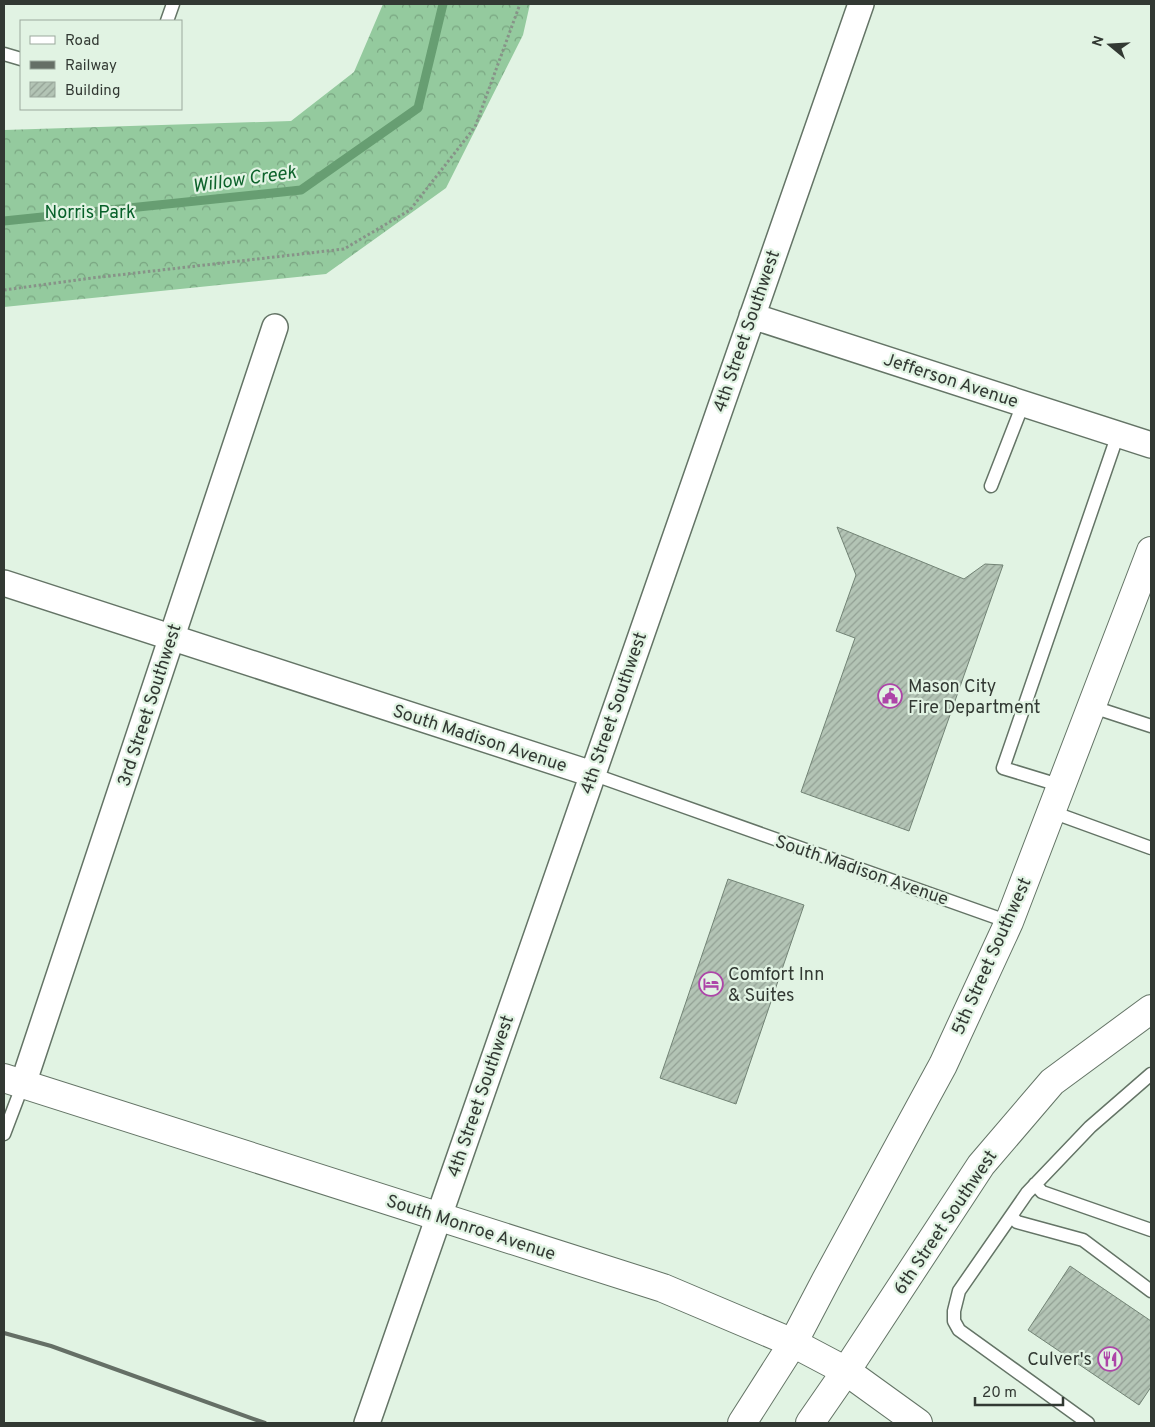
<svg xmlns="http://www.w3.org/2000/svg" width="1155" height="1427" viewBox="0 0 1155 1427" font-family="Overpass,sans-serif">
	<defs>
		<pattern id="forest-crowns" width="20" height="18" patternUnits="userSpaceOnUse" patternTransform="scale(1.25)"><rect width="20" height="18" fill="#94ca9e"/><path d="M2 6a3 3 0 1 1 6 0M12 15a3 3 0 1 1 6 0" fill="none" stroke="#79a581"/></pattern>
		<pattern id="building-hatch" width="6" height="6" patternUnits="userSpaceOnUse" patternTransform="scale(1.25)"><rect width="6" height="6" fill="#b3c4b5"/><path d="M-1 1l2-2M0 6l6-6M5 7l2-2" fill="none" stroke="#92a094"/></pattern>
	</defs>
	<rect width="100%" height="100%" fill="#e1f3e3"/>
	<!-- forest -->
	<path fill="url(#forest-crowns)" d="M383,4H530L523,35L446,188L326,274L4,307V130L291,121L354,72Z"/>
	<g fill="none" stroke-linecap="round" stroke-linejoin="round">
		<!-- stream -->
		<path stroke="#679e72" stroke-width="9" d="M4,221L301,190L418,108L443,4"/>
	</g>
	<!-- building -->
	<path fill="url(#building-hatch)" stroke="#728375" d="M837,527L964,579L985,564L1003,565L909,831L801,792L855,638L836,631L856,575Z
		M728,879L804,905L736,1104L660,1078Z
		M1070,1266L1151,1321V1387L1139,1405L1028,1330Z"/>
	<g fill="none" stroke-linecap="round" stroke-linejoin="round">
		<!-- service casing -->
		<g stroke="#647466" stroke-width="15">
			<path id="service" d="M167,21L173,4
				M4,54L21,59
				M991,486L1023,404
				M1093,707L1151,726
				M592,774L1009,922
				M1062,786L1003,768L1118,434
				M1052,812L1151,848
				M4,1134L23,1084
				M1035,1184L1042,1192L1151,1230
				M1011,1216L1017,1222L1083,1240L1151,1291
				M1088,1423L959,1330L954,1321V1311L959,1291L1027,1193L1090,1127L1151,1074"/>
		</g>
		<!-- minor casing -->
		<g stroke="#647466" stroke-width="28">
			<path id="minor" d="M752,316L1151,445
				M4,583L592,774
				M23,1084L275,327
				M367,1423L861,4"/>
		</g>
		<!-- secondary casing -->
		<g stroke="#647466" stroke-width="30">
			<path id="secondary" d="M4,1078L663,1288L793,1343L846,1371L918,1423"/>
		</g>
		<!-- primary casing -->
		<g stroke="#647466" stroke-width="30">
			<path id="primary" d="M742,1423L793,1343L826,1280L943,1065L1009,922L1151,551
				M810,1423L846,1371L981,1165L1052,1082L1151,1009"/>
		</g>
		<!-- path -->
		<path stroke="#879388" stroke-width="3" stroke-dasharray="2.5 2.5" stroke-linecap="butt" d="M4,290L92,278L344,249L410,210L475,127L520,4"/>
		<!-- service -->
		<use href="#service" stroke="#fff" stroke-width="12"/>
		<!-- minor -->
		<use href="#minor" stroke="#fff" stroke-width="25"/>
		<!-- secondary -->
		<use href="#secondary" stroke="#fff" stroke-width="28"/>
		<!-- primary -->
		<use href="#primary" stroke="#fff" stroke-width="28"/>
		<!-- rail -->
		<path stroke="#656f66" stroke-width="4" d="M4,1333L51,1346L265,1423"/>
	</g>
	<!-- icons -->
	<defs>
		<g id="civic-ring" transform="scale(1.25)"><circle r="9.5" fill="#e1f3e3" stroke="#ad45a8" stroke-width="1.5"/><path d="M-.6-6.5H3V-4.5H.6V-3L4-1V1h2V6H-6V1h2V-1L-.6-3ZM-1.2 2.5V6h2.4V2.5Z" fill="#ad45a8"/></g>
		<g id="hotel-ring" transform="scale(1.25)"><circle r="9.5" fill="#e1f3e3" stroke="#ad45a8" stroke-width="1.5"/><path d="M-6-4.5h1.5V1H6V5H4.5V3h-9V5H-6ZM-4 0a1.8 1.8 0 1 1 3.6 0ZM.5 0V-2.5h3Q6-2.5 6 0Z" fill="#ad45a8"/></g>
		<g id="restaurant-ring" transform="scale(1.25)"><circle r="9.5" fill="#e1f3e3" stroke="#ad45a8" stroke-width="1.5"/><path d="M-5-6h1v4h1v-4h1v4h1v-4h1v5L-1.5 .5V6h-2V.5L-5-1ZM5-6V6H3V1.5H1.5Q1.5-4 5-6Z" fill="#ad45a8"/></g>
	</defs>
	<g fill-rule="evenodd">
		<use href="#civic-ring" x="890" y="696"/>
		<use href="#hotel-ring" x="711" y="984"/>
		<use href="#restaurant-ring" x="1110" y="1359"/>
	</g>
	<g text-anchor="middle" stroke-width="4.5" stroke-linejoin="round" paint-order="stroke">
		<!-- park labels -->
		<g font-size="18" fill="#076029" stroke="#e1f3e3">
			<text x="90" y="218">Norris Park</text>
		</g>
		<!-- street labels -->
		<g font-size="18" fill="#323933" stroke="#e1f3e3">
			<text transform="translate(746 331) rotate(-71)" y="6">4th Street Southwest</text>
			<text transform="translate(951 380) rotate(18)" y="6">Jefferson Avenue</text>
			<text transform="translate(149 705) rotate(-72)" y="6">3rd Street Southwest</text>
			<text transform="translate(613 713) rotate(-71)" y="6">4th Street Southwest</text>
			<text transform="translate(480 738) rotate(18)" y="6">South Madison Avenue</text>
			<text transform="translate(862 870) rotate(19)" y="6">South Madison Avenue</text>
			<text transform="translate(991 956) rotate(-66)" y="6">5th Street Southwest</text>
			<text transform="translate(480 1096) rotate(-71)" y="6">4th Street Southwest</text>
			<text transform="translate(945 1222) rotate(-56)" y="6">6th Street Southwest</text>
			<text transform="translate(471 1227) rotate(18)" y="6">South Monroe Avenue</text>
		</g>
		<!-- poi labels -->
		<g font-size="18" fill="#323933" stroke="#e1f3e3" text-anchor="start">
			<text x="908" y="692">Mason City<tspan x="908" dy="21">Fire Department</tspan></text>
			<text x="728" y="980">Comfort Inn<tspan x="728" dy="21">&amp; Suites</tspan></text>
			<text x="1092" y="1365" text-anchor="end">Culver's</text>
		</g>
		<!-- water labels -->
		<g font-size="19" font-style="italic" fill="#0e632c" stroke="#e1f3e3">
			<text transform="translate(244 178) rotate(-8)" y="7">Willow Creek</text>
		</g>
	</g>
	<!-- border -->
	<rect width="1155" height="1427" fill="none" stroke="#323933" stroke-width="10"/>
	<!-- legend -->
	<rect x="20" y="20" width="162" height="90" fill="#e1f3e3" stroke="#9ba99d"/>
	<rect x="30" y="36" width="25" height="8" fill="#ffffff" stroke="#9ba99d"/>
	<text x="65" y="45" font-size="15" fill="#323933">Road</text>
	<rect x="30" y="61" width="25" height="8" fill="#656f66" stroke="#9ba99d"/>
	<text x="65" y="70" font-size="15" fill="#323933">Railway</text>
	<rect x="30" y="82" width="25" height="15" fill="url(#building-hatch)" stroke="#9ba99d"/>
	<text x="65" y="95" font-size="15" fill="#323933">Building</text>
	<!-- north arrow -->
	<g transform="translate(1110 45) rotate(288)" stroke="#e1f3e3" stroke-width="4" paint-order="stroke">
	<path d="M0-4L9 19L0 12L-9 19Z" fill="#323933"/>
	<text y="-8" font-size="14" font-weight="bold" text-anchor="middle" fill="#323933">N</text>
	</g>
	<!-- scale -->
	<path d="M975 1397v8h88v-8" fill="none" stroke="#323933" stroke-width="2.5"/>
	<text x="982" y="1397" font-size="15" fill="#323933" stroke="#e1f3e3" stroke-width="4" paint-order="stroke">20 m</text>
</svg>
